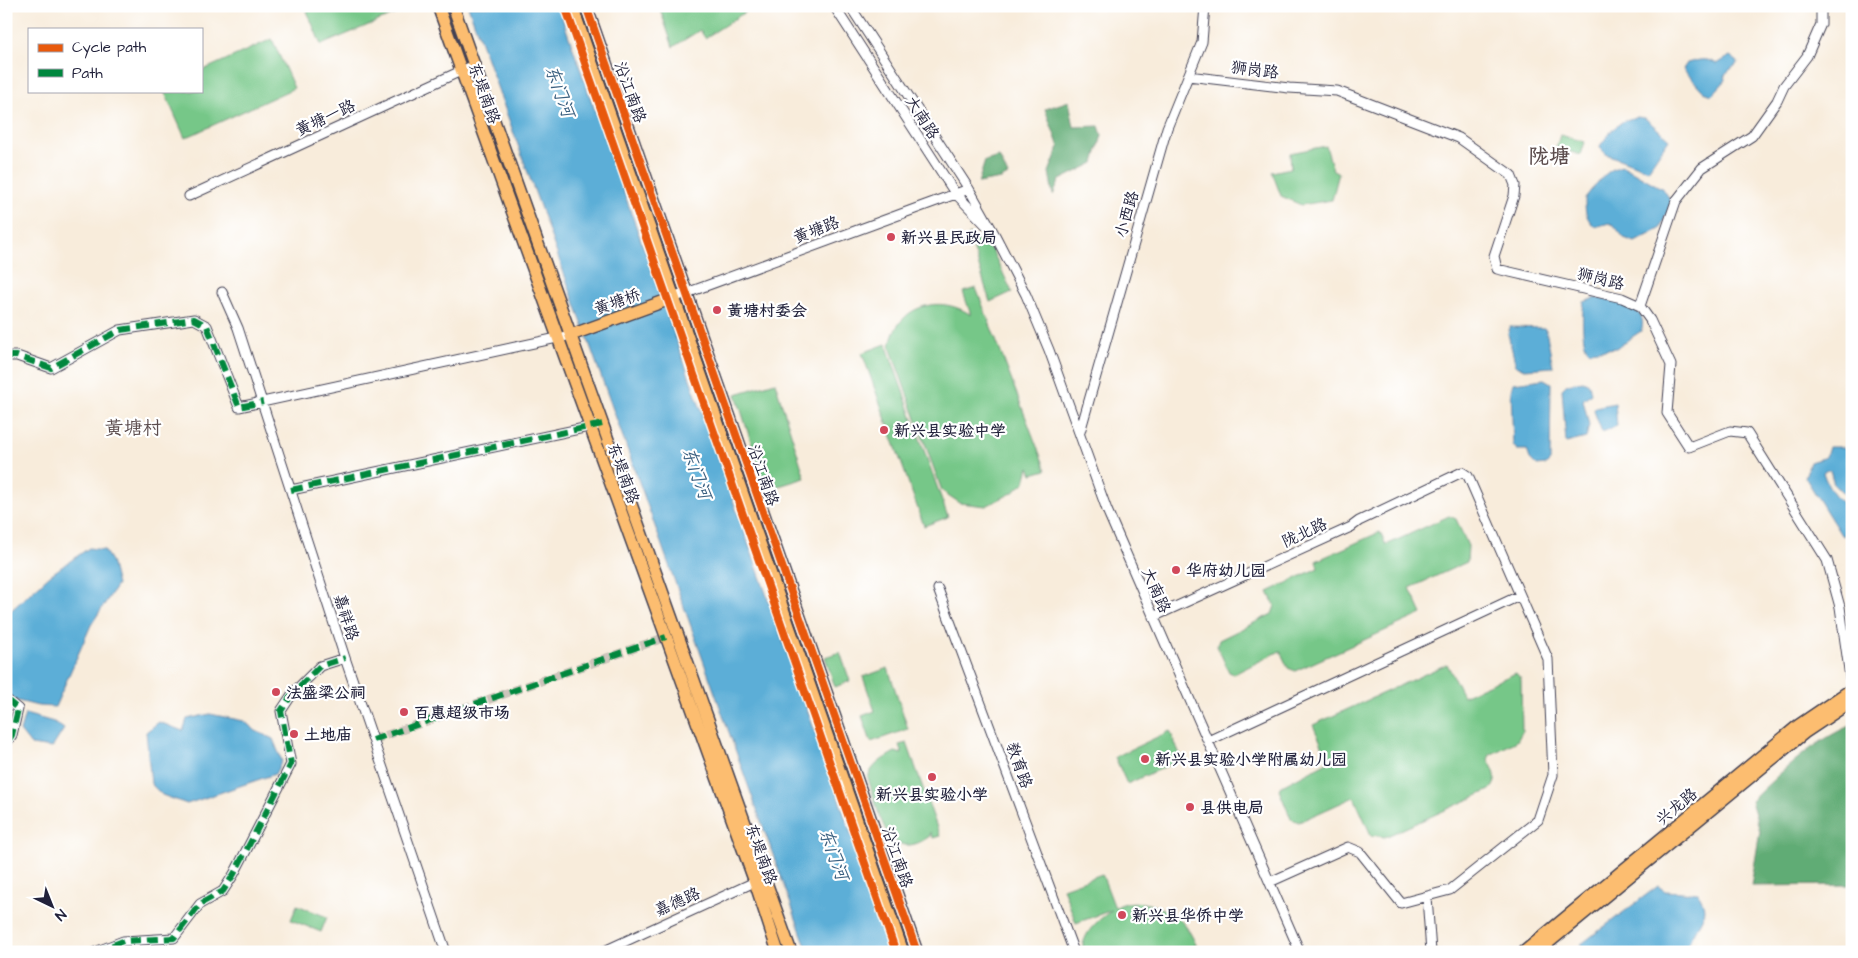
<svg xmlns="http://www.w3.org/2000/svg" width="1858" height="958" viewBox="0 0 1858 958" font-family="'Architects Daughter','LXGW WenKai TC',sans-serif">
	<rect width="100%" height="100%" fill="#fff"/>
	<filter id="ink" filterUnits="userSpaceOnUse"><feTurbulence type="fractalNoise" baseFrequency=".02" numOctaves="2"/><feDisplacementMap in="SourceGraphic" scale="10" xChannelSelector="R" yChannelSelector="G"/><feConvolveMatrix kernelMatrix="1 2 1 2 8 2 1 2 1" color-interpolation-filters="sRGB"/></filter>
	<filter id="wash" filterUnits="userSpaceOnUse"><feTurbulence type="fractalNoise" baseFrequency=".0096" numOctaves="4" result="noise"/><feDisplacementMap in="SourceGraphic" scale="20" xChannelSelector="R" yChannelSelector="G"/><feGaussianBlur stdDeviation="1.12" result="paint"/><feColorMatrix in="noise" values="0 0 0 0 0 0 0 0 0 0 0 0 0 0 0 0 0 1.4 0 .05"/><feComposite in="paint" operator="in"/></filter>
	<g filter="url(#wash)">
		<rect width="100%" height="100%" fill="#f8ecdb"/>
		<!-- green -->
		<path fill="#76c788" stroke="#4c7462" d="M319,6H414L321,45L307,11Z
			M659,6H741L745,12L705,38L700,30L673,47Z
			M272,39L294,88L185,138L164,91H201V71Z
			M1560,135L1585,142L1581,155L1556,148Z
			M1326,146L1333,170L1339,173L1332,200L1301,205L1281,196L1272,172L1291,168L1290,153Z
			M969,234L992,250L1012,292L990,302Z
			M976,288L1046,470L1032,474L1029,467L1025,482L1012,493L986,506L960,503L942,491L890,347C896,306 939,293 971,315L963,292Z
			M886,344L948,517L924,526L862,353Z
			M775,382L805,478L766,490L736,394Z
			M1449,516L1456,519L1468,546L1467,562L1410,588L1422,614L1295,671L1288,668L1280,651L1234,674L1229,672L1217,646L1219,640L1272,614L1275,606L1268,592L1318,568L1316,561L1380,532L1386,545Z
			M840,652L850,681L835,687L825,657Z
			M1447,664L1463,696L1516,673L1521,679L1522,732L1517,741L1490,755L1488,759C1494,771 1500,779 1490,790L1385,837L1371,835L1354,797L1299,822L1291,819L1279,790L1280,787L1329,761L1313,725Z
			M888,668L908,729L871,742L862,716L875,711L863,677Z
			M1170,731L1182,759L1127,784L1115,757Z
			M907,743L940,836L933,838L930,832V836C886,868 878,808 868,778C871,765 884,758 895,752L902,754L899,745Z
			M1102,874L1115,908C1131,896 1159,905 1175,916C1187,924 1194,939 1199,952H1082C1083,932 1097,921 1112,910L1076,923L1063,888Z
			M297,905L327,917L321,932L291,920Z"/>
		<!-- forest -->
		<path fill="#60ac74" stroke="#416758" d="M1069,101L1074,127L1099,126L1102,135L1094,163L1060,180L1053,195L1049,172L1059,147L1045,109Z
			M999,157L1008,175L1001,179L978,183L985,161Z
			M1852,725V885L1751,886L1760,831L1751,801C1781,772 1813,741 1852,725Z"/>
		<!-- water -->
		<path fill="#5caed7" stroke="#3f6889" d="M468,6H558L893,952H808Z
			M1730,56L1738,62L1737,64L1725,74L1726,80L1712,95L1704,92L1683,69L1687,63C1699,60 1706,57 1717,64Z
			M1637,117L1645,118L1669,139L1648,170L1606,154L1601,149L1600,146C1611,131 1618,120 1637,117Z
			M1623,166L1663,189L1670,199L1671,204L1660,229L1635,242L1624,238L1614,225L1609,223L1595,227C1585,218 1585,210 1585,198C1595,186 1606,168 1623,166Z
			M1595,298C1611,300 1651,305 1641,331L1616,348L1589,351C1581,345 1582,312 1584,302Z
			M1510,327L1544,328L1546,330L1553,367L1525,369L1516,366L1508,334Z
			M1544,379L1551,383L1550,461L1546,465L1537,466L1530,459L1527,450H1517L1513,445L1511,391L1513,383Z
			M1583,381L1589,384L1591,393L1583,400L1589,425L1586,438L1566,443L1562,389L1567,384Z
			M1615,403L1617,426L1602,432L1594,411L1595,407Z
			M1829,447H1843L1852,451V494L1846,496L1834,484L1830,470L1827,469L1823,472C1826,484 1839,505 1852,508V522L1845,530L1844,536L1841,535L1805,477L1810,462L1826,457Z
			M89,548L104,550L111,561L117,585L91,625L55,707L38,706L6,698V615L50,575Z
			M25,714L54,722L64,729L52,748L31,745L20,731Z
			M210,714L244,721L256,731L273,739L282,761L275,774L187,804L162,795L151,784L146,732L159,722L183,731L187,719Z
			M1658,886L1665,891L1698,893C1715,920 1690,924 1687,952H1586L1580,945Z"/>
	</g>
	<g filter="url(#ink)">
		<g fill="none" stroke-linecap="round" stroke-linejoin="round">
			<!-- minor-tunnel -->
			<path stroke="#cdc4bb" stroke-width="9" stroke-dasharray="9 4.5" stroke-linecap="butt" d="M373,740L666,637"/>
			<!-- minor casing -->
			<g stroke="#424053" stroke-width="11">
				<path id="minor" d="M834,6L955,193L986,225
					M850,6L969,189L996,237L1026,295L1049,350L1107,510L1300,952
					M1188,76L1289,88L1337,91L1459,138L1511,175L1515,185L1514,196L1494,256L1497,269L1622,298L1640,306L1650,320L1671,365L1667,413L1689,447L1730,431L1747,433L1827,560L1840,607L1852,691
					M189,196L474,65
					M222,292L238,328L345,658L446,952
					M673,298L969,189
					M1640,306L1676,201L1702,168L1752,136L1777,101L1784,86L1807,56L1821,24V6
					M6,356H17L51,368L120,330L194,319L207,326L239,407L571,335
					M1080,432L1167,128L1202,42L1205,6
					M291,490L603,424
					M938,589L1074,952
					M1153,617L1351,527L1359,521L1462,472L1468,476L1548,659L1553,775L1538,820L1450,890L1401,903L1360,852L1348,847L1270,882
					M6,699L18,709L12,735L6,744
					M1208,741L1519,596
					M1427,897L1431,952
					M95,952L123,941L174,938L200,904L223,891L234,874L291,764L281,711L293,693L320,666L345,658
					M602,952L759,880"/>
			</g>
			<!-- major casing -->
			<g stroke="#424053" stroke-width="14">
				<path id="major" d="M438,6L755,882L778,952
					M453,6L791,952
					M572,6L903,952
					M586,6L917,952
					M571,335L673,298
					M1524,952L1799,725L1852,689
					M1537,952L1804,733L1852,701"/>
			</g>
			<!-- minor -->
			<use href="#minor" stroke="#fff" stroke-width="9"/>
			<!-- major -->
			<use href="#major" stroke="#fcbd6f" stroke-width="11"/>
			<!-- quiet -->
			<path stroke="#00873e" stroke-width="6" stroke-dasharray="12 6" stroke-linecap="butt" d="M6,356H17L51,368L120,330L194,319L207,326L239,407L263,402
				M291,490L603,424
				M6,699L18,709L12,735L6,744
				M373,740L666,637
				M95,952L123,941L174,938L200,904L223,891L234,874L291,764L281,711L293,693L320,666L345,658"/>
			<!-- cycleway casing -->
			<g stroke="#fff" stroke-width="11">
				<path id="cycleway" d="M565,6L896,952
					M586,6L917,952"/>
			</g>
			<!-- cycleway -->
			<use href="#cycleway" stroke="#e8590c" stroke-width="8"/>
		</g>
	</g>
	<!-- markers -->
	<g fill="#d1495b" stroke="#fff" stroke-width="2">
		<circle cx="891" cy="237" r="5"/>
		<circle cx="717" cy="310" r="5"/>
		<circle cx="884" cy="430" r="5"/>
		<circle cx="1176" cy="570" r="5"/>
		<circle cx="276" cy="692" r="5"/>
		<circle cx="404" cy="712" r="5"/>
		<circle cx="294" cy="734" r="5"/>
		<circle cx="1145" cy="759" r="5"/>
		<circle cx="932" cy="777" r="5"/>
		<circle cx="1190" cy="807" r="5"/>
		<circle cx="1122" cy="915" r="5"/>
	</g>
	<g text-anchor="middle" stroke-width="4.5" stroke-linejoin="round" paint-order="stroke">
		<!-- street labels -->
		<g font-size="16" fill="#22223b" stroke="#fff">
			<text transform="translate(1255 69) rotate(7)" y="6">狮岗路</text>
			<text transform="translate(631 92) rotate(70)" y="6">沿江南路</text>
			<text transform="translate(485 93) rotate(70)" y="6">东堤南路</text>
			<text transform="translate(325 117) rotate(-25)" y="6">黄塘一路</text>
			<text transform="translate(923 117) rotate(57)" y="6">大南路</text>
			<text transform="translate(1126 214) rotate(-74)" y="6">小西路</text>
			<text transform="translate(816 229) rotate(-21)" y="6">黄塘路</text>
			<text transform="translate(1601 278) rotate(14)" y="6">狮岗路</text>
			<text transform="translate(617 301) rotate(-20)" y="6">黄塘桥</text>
			<text transform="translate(624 473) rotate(70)" y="6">东堤南路</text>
			<text transform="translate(764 475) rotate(71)" y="6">沿江南路</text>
			<text transform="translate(1304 532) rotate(-25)" y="6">陇北路</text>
			<text transform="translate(1157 590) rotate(66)" y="6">大南路</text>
			<text transform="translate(347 617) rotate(72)" y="6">嘉祥路</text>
			<text transform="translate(1020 765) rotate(70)" y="6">教育路</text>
			<text transform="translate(1676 806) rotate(-40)" y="6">兴龙路</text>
			<text transform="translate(762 854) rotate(70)" y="6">东堤南路</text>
			<text transform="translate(898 857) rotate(71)" y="6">沿江南路</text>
			<text transform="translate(677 901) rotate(-24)" y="6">嘉德路</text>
		</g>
		<!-- poi labels -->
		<g font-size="16" font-weight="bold" fill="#22223b" stroke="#fff" text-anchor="start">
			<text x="901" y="243">新兴县民政局</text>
			<text x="727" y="316">黄塘村委会</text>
			<text x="894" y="436">新兴县实验中学</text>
			<text x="1186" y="576">华府幼儿园</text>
			<text x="286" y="698">法盛梁公祠</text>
			<text x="414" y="718">百惠超级市场</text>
			<text x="304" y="740">土地庙</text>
			<text x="1155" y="765">新兴县实验小学附属幼儿园</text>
			<text x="932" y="800" text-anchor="middle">新兴县实验小学</text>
			<text x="1200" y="813">县供电局</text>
			<text x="1132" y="921">新兴县华侨中学</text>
		</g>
		<!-- water labels -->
		<g font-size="18" font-style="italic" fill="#3c6181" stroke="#fff">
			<text transform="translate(560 91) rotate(70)" y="6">东门河</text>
			<text transform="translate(697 473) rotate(70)" y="6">东门河</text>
			<text transform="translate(834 854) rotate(70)" y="6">东门河</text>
		</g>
		<!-- quarter labels -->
		<g font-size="19" fill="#5c4d4e" stroke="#fff">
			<text x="133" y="434">黄塘村</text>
		</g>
		<!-- district labels -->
		<g font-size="21" font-weight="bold" fill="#5c4d4e" stroke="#fff">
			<text x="1549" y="163">陇塘</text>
		</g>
	</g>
	<!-- margin -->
	<rect width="1858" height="958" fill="none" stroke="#fff" stroke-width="25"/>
	<!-- legend -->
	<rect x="28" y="28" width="175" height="65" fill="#ffffff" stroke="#a7a7b1"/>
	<rect x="38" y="44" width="25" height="8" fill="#e8590c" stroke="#a7a7b1"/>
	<text x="72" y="52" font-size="15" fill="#22223b">Cycle path</text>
	<rect x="38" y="69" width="25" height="8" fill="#00873e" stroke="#a7a7b1"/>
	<text x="72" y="78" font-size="15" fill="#22223b">Path</text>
	<!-- north arrow -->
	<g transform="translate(52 906) rotate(137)" stroke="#ffffff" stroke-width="4" paint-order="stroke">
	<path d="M0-4L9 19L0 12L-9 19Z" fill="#22223b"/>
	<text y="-8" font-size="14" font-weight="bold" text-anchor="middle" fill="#22223b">N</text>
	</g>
</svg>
